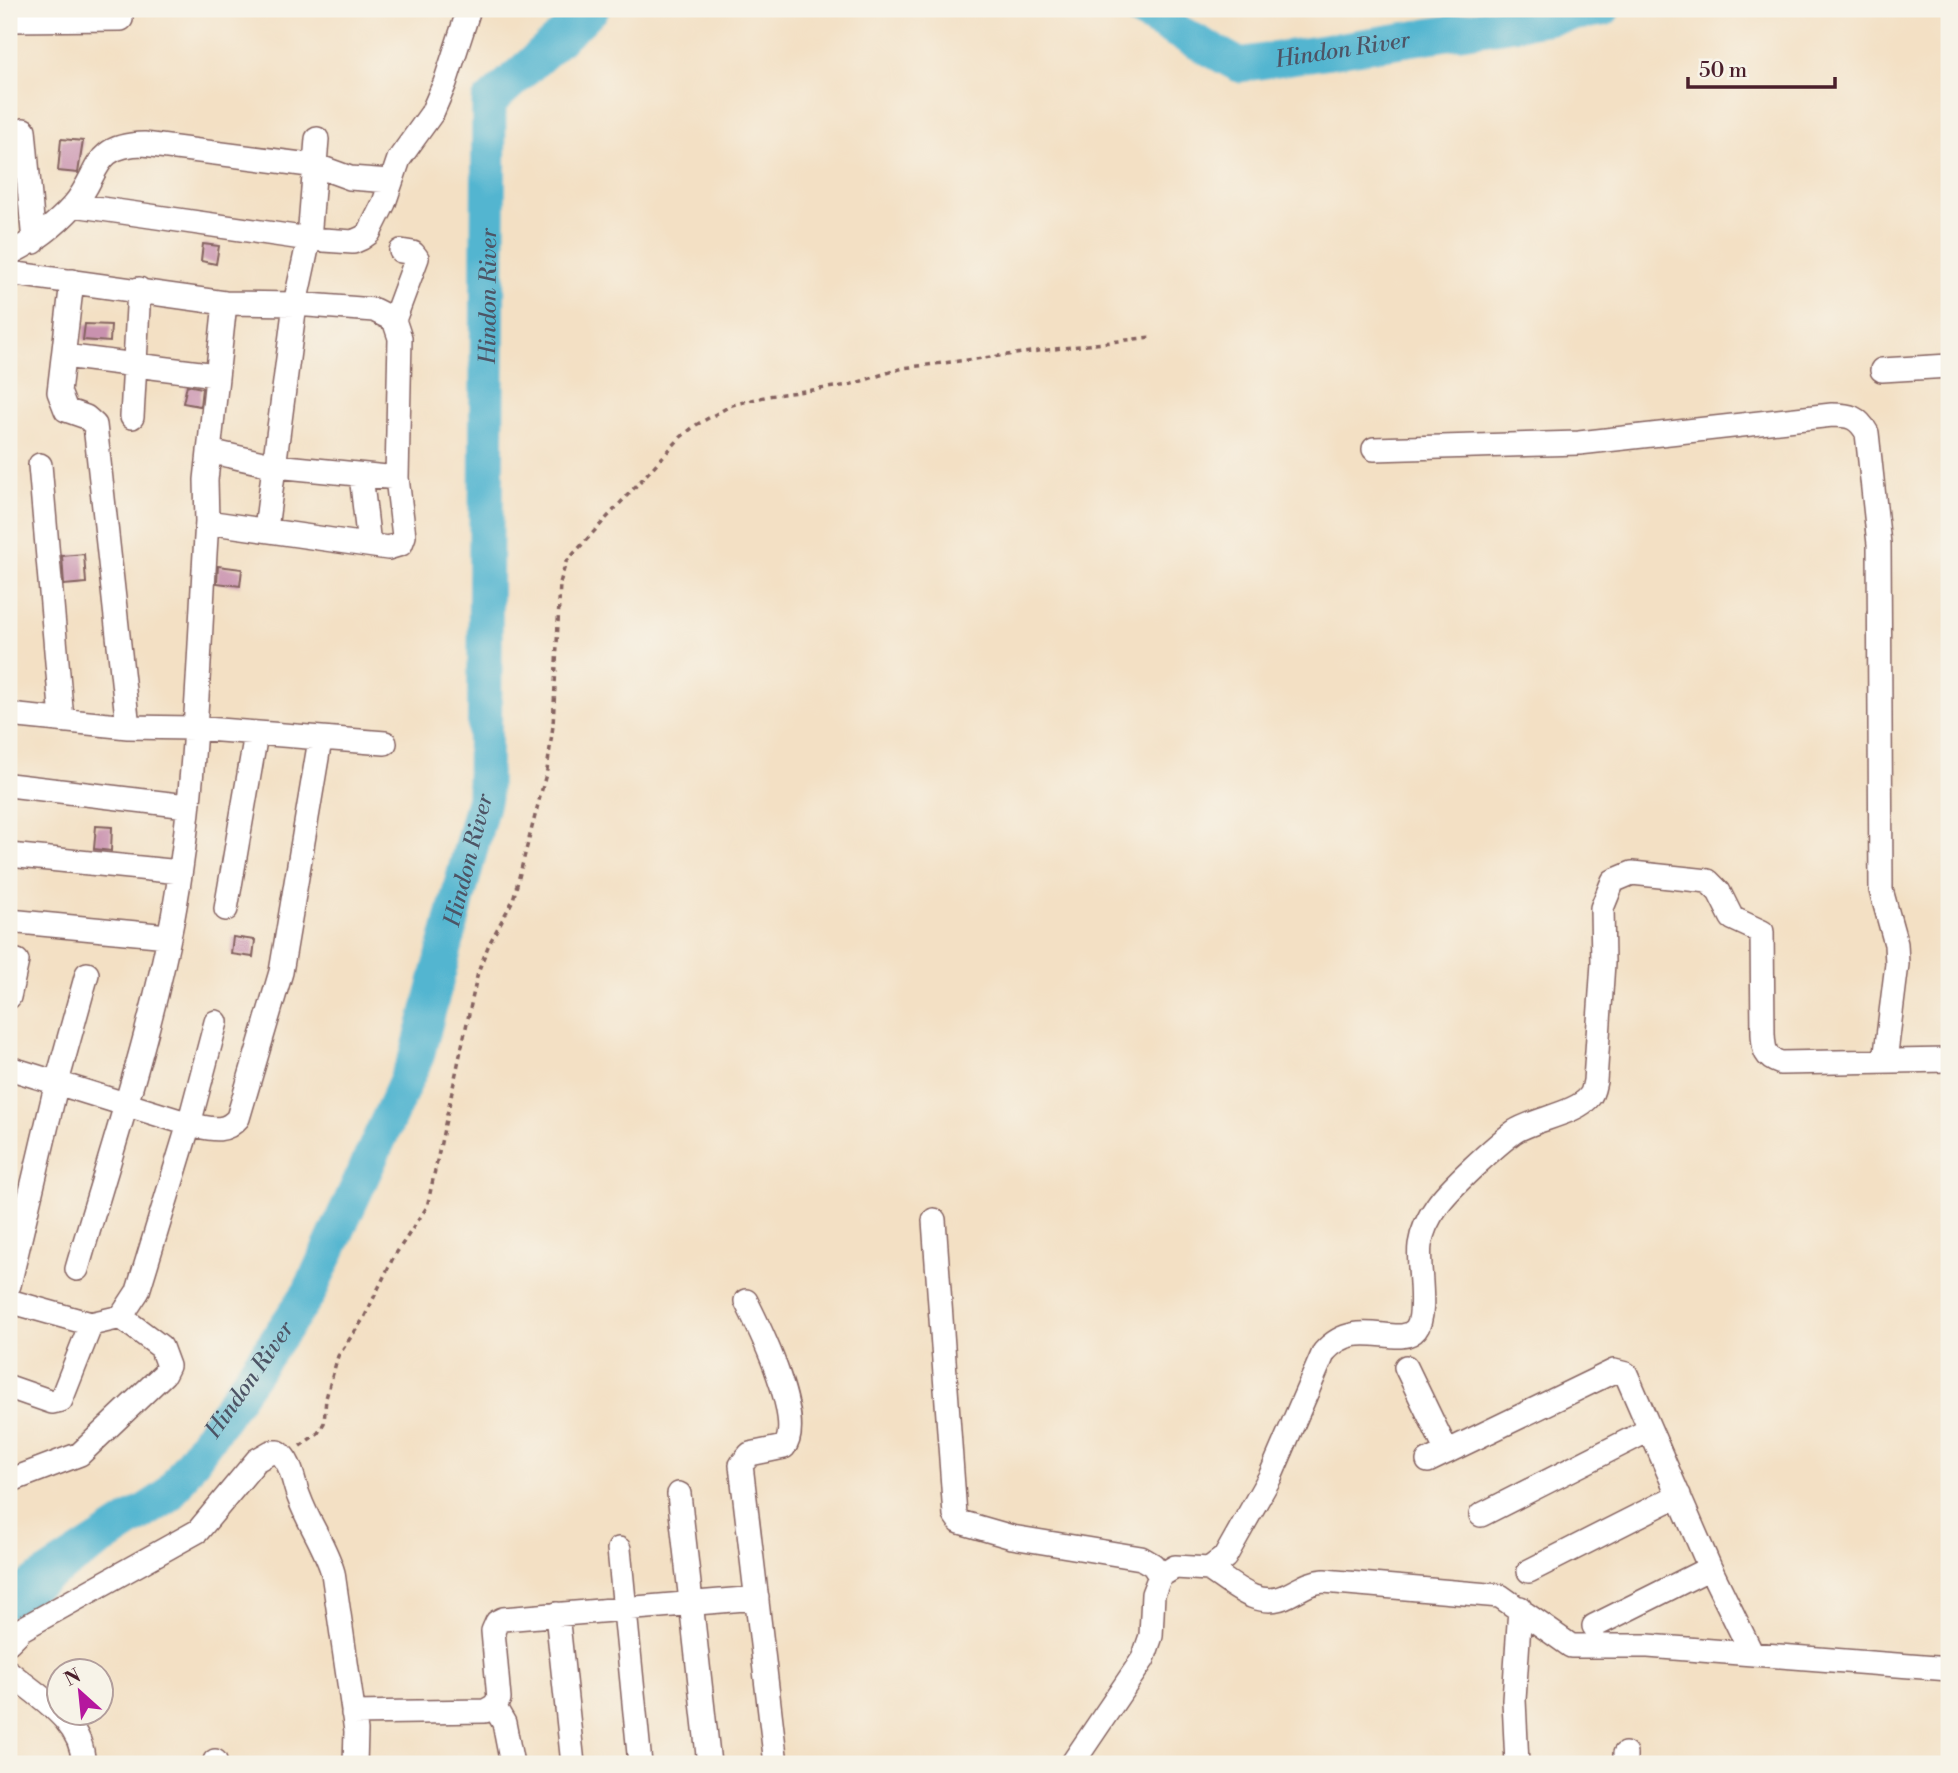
<svg xmlns="http://www.w3.org/2000/svg" width="1958" height="1773" viewBox="0 0 1958 1773" font-family="'Libre Bodoni',serif">
	<rect width="100%" height="100%" fill="#f7f3e8"/>
	<filter id="ink" filterUnits="userSpaceOnUse"><feTurbulence type="fractalNoise" baseFrequency=".0143" numOctaves="2"/><feDisplacementMap in="SourceGraphic" scale="14" xChannelSelector="R" yChannelSelector="G"/><feConvolveMatrix kernelMatrix="1 2 1 2 8 2 1 2 1" color-interpolation-filters="sRGB"/></filter>
	<filter id="wash" filterUnits="userSpaceOnUse"><feTurbulence type="fractalNoise" baseFrequency=".00686" numOctaves="4" result="noise"/><feDisplacementMap in="SourceGraphic" scale="28" xChannelSelector="R" yChannelSelector="G"/><feGaussianBlur stdDeviation="1.57" result="paint"/><feColorMatrix in="noise" values="0 0 0 0 0 0 0 0 0 0 0 0 0 0 0 0 0 1.4 0 .05"/><feComposite in="paint" operator="in"/></filter>
	<g filter="url(#wash)">
		<rect width="100%" height="100%" fill="#f3e0c4"/>
		<g fill="none" stroke-linecap="round" stroke-linejoin="round">
			<!-- river -->
			<g stroke="#52b5d0" stroke-width="35">
				<path id="s1" d="M1136,9L1239,65L1603,9"/>
				<path id="s2" d="M9,1600L167,1497L309,1293L417,1056L484,797L489,102L592,9"/>
			</g>
		</g>
		<g id="blocks">
			<!-- building -->
			<path fill="#c992af" d="M61,139L83,141L78,173L58,171Z
				M203,244L219,246L216,264L201,261Z
				M85,324L111,325L110,342L83,340Z
				M187,385L202,388L200,406L183,403Z
				M84,554L86,583L64,585L62,556Z
				M218,566L242,569L240,586L217,583Z
				M96,826L112,827L111,851L94,849Z
				M233,937L255,940L253,957L231,954Z"/>
		</g>
	</g>
	<g filter="url(#ink)">
		<use href="#blocks" fill-opacity="0" stroke="#856361" stroke-width="2"/>
		<g fill="none" stroke-linecap="round" stroke-linejoin="round">
			<!-- minor casing -->
			<g stroke="#856361" stroke-width="26">
				<path id="minor" d="M9,20L121,19
					M24,130L34,242
					M74,205L309,239L353,242L362,238L369,233L384,203L399,159L432,113L445,83L469,9
					M9,254C33,242 55,226 73,206C101,174 90,145 144,144L317,166L350,178L390,181
					M9,273L225,303L295,304L374,310L394,320L400,338L397,478L404,536L401,544L388,548L207,522
					M72,281L59,392L66,410L86,417L95,425L128,727
					M394,320L417,258L413,253L401,251
					M64,356L216,375
					M1882,370L1949,366
					M132,417L139,289
					M1374,449L1579,443L1832,415C1850,415 1858,417 1867,433L1879,544L1881,890L1896,944L1897,964L1885,1061
					M209,451L276,466L397,478
					M40,465L62,720
					M361,475L369,545
					M266,529L295,304L309,239L317,139
					M9,715L128,727L193,728L385,743
					M9,785L187,806
					M9,855L180,872
					M226,909L256,734
					M9,921L168,936
					M9,997L17,961
					M9,1068L189,1124C209,1128 224,1135 238,1118L281,972L320,740
					M934,1220L955,1515L960,1522L1012,1537L1141,1558L1153,1565L1160,1576
					M77,1269C110,1155 151,1034 173,917C197,789 198,652 207,522L206,480L225,303
					M9,1285L57,1082L87,974
					M9,1301L91,1324L61,1400L52,1402L9,1387
					M746,1301C759,1327 806,1422 784,1447L750,1454L741,1465L776,1764
					M91,1324L121,1317L138,1291L189,1124L216,1022
					M1406,1367L1447,1452
					M1428,1461L1614,1371L1626,1374L1710,1568L1752,1654
					M9,1481L80,1454L164,1374L168,1366L161,1347L121,1317
					M679,1494L709,1764
					M1481,1515L1649,1430
					M619,1549L640,1764
					M1209,1569C1232,1584 1259,1611 1288,1595C1301,1589 1309,1582 1324,1581L1500,1596L1571,1646H1648L1949,1669
					M1529,1571L1679,1495
					M557,1614L573,1764
					M1594,1626L1710,1568
					M9,1642L22,1629L198,1531L257,1460L271,1452H278C292,1461 293,1483 299,1497C308,1523 325,1545 333,1573L356,1731L355,1764
					M9,1672C37,1696 85,1722 83,1764
					M494,1706L504,1723L512,1764
					M353,1713L485,1711L494,1706L499,1699L493,1631L497,1622L503,1619L757,1598
					M215,1764V1761
					M1072,1764L1143,1659L1151,1636L1153,1594L1160,1576L1175,1567L1209,1569L1225,1557L1270,1477L1324,1352C1357,1314 1399,1350 1416,1329C1428,1314 1417,1265 1420,1245C1422,1231 1429,1217 1437,1206C1448,1189 1496,1145 1514,1132C1533,1119 1577,1114 1590,1096C1593,1093 1594,1085 1595,1081L1603,963L1602,908L1613,881L1632,873L1708,881L1719,892L1732,918L1762,932L1763,1034C1764,1051 1765,1058 1781,1063L1949,1060
					M1517,1764L1514,1700L1520,1608
					M1625,1764V1754"/>
			</g>
			<!-- path -->
			<path stroke="#856361" stroke-width="3.5" stroke-dasharray="5 5" stroke-linecap="butt" d="M300,1446L318,1433L324,1423L326,1398L338,1356L364,1318L393,1258L427,1207L478,972L489,944L513,900L547,770L553,726L560,583L566,562L681,437L696,425L732,405L768,396L849,385L903,368L1151,337"/>
			<!-- minor -->
			<use href="#minor" stroke="#fff" stroke-width="23"/>
		</g>
	</g>
	<g text-anchor="middle" stroke-width="5" stroke-linejoin="round" paint-order="stroke">
		<!-- water labels -->
		<g font-size="23" font-style="italic" fill="#4d5465" stroke="#f7f3e8">
			<text dy="8" stroke="none"><textPath href="#s1" startOffset="222">Hindon River</textPath></text>
			<text dy="8" stroke="none"><textPath href="#s2" startOffset="1466">Hindon River</textPath></text>
			<text dy="8" stroke="none"><textPath href="#s2" startOffset="900">Hindon River</textPath></text>
			<text dy="8" stroke="none"><textPath href="#s2" startOffset="332">Hindon River</textPath></text>
		</g>
	</g>
	<!-- margin -->
	<rect width="1958" height="1773" fill="none" stroke="#f7f3e8" stroke-width="35"/>
	<!-- north arrow -->
	<g transform="translate(80 1692) rotate(333)"><circle r="33" fill="#f7f3e8" stroke="#b29e9c" stroke-width="2"/>
	<path d="M0-5L12 26L0 18L-12 26Z" fill="#b5179e"/>
	<text y="-10" font-size="19" font-weight="bold" text-anchor="middle" fill="#4a1f2b">N</text>
	</g>
	<!-- scale -->
	<path d="M1688 77v10h147v-10" fill="none" stroke="#4a1f2b" stroke-width="3.5"/>
	<text x="1699" y="77" font-size="21" fill="#4a1f2b" stroke="#f7f3e8" stroke-width="5" paint-order="stroke">50 m</text>
</svg>
